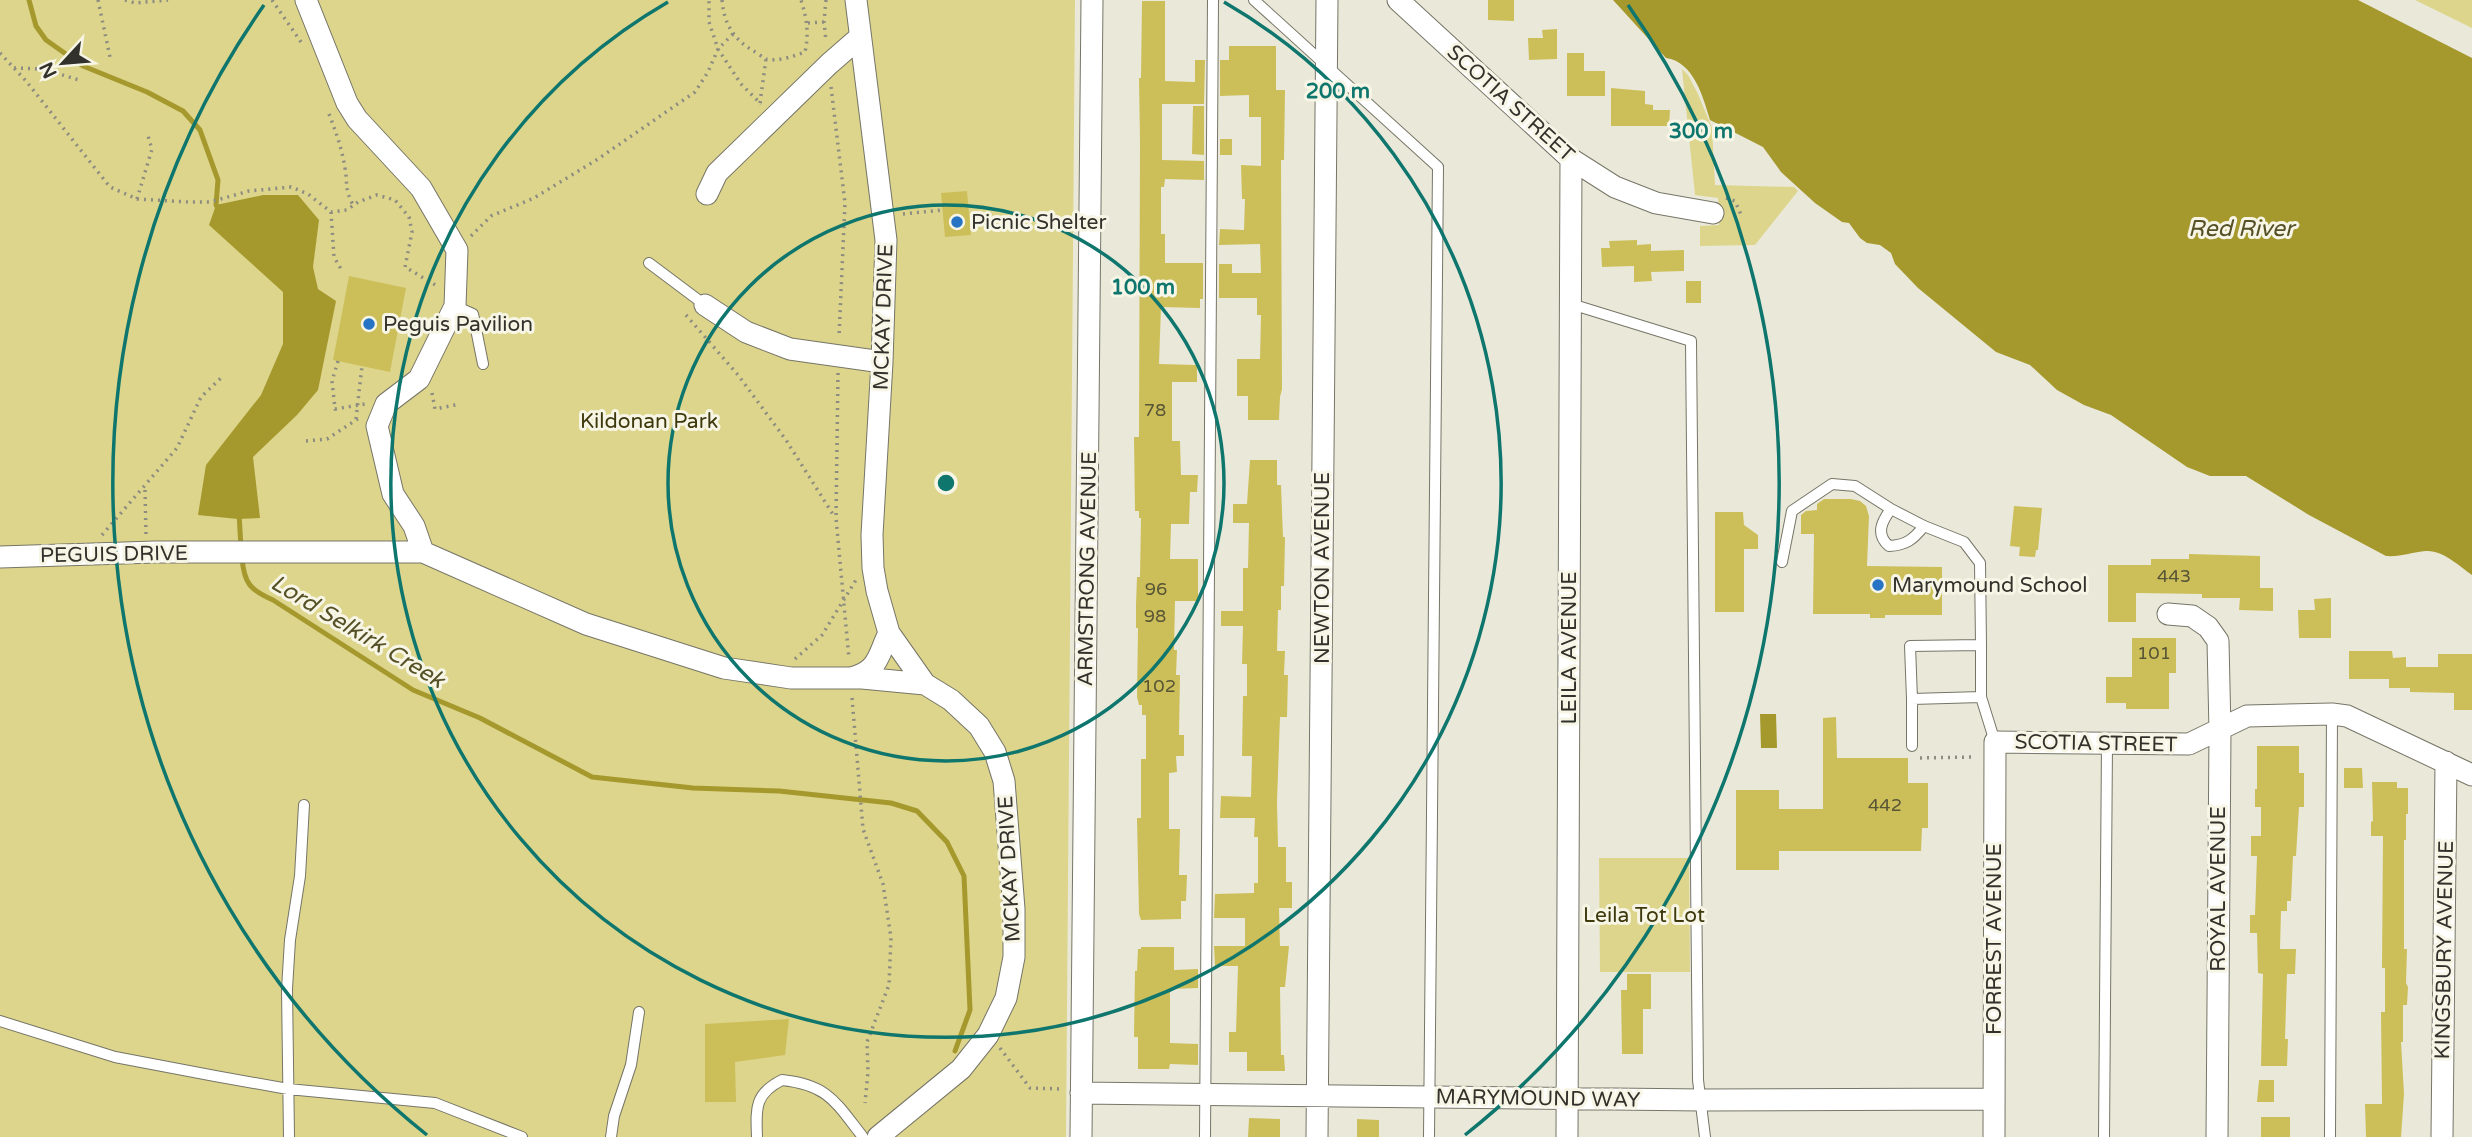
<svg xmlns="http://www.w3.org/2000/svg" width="2472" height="1137" viewBox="0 0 2472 1137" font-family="'Varela Round',sans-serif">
	<rect width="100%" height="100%" fill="#eae9d9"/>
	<!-- green -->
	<path fill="#ddd58c" d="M0,0H1075L1066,1137H0Z
		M2415,0H2472V28Z
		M1682,69L1688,75L1698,94L1712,128L1715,185L1794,187L1798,191L1755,245L1700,246V226L1719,225L1718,198L1695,195Z
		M1599,858H1689L1690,972H1600Z"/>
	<!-- water -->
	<path fill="#a5982d" d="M1613,0H2358L2472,58V575C2459,566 2443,550 2426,551C2412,552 2401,557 2386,556L2309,515L2246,476H2210L2187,467L2111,415L2084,405L2057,390L2030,365L1996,352L1918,288L1895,264L1891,253L1880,245L1867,243L1860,238L1849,223L1842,222L1815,203L1781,172L1763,147L1710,120C1703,97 1694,62 1666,58Z
		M263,195H298L319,220L313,267L318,289L336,301L318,390L297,415L253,457L260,518L238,519L198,515L206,465L261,395L283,344V292L209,225L216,205Z
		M1760,714H1776L1777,748H1761Z"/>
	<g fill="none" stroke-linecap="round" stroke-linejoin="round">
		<!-- stream -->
		<path stroke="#a5982d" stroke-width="5" d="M29,0L36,26L46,40L83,66L147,92L183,111L200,130L218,180L216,205L219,210
			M239,513L241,548
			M242,558C244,583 250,590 273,600L413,690L480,718L592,777L693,788L779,791L891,803L917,811L947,842L964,876L970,1010L955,1051"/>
	</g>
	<!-- building -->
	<path fill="#ccbf59" d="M1488,0H1514V21L1488,20Z
		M1142,1H1165V81L1195,82V60H1205L1204,104H1162V160L1204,161V180L1165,179L1164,187H1161V234H1165V263H1203V299H1200V308L1161,307L1159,364L1197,365V382H1172V441H1180L1181,475H1198L1197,492H1190L1189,524H1171L1170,559H1198V601H1175L1174,650H1177L1176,675H1180L1179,735H1184V756H1176L1177,772L1169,773V829H1180L1179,875H1187L1186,901H1181V919L1141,920L1139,914L1137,818H1141V759H1146V715H1142V705H1139L1137,697L1138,628H1136V604L1137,577H1140L1141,518H1139V511H1135L1134,437H1139L1140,142L1139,78H1141Z
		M1557,29V59L1529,60L1528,38H1543L1542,30Z
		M1229,46H1276V90H1285L1284,160H1281L1282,389L1280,397L1279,420H1248V396H1237V359H1260L1261,315H1257V298H1219V264H1232V273H1261L1260,244L1219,245L1220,229L1244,230L1245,199H1242L1241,165L1261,166V117H1249V95L1220,96V60H1229Z
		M1567,53H1584V71H1605V96H1567Z
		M1611,88L1645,91V104L1653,105V110H1670L1669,126H1611Z
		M1193,106H1204V155L1192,154Z
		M1220,139H1232V155H1220Z
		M967,191L971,235L945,237L941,193Z
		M1637,240V245L1651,244V251L1684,250V271L1651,272L1652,281L1634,282V266L1602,267L1601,248H1610L1609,241Z
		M349,276L406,288L390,372L333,360Z
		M1686,281H1701V303H1686Z
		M1250,460H1277V485H1281L1283,537H1285L1284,586H1281V610H1278L1277,651H1285L1284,675H1288L1287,717H1280L1277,802L1278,847H1286V882H1292V908H1279L1280,946H1289L1285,987H1280L1281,1055H1284L1285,1071H1247V1052H1229V1032H1236L1238,966H1215L1214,946H1245V918H1214L1215,894L1254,893V883H1258V837H1254L1255,818H1220L1221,796L1251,797L1252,756H1242L1243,696H1247V664H1242L1243,626H1221V611H1243V568H1248L1249,523H1233V504H1247Z
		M1824,499H1851L1860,501L1866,506L1869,516L1867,566L1942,567V615H1885V618H1870V614H1813L1814,534H1801V515L1806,511L1817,510V504Z
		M2014,506L2042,508L2038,550H2036L2035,557L2019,556L2020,547L2010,546Z
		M1715,512H1743L1744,525L1758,535V549H1744V612H1715Z
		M2189,554L2260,556V588H2273V611L2239,610L2240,598H2202V594L2136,593V622H2108V565H2151V559H2189Z
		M2331,598V638H2299L2298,610H2315L2314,599Z
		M2132,638H2176V673H2169V709H2126V703H2106V677H2132Z
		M2349,651H2392L2393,658L2406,657V667H2438V654H2472V710H2454V693L2410,692V688H2389V679H2349Z
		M1836,717L1837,758H1908V783H1928V828H1922L1921,851H1779V870H1736V790H1779V809H1823V718Z
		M2257,746H2299V773H2304V807H2299L2296,856H2293L2291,901H2287V911H2281L2280,949H2296L2295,974H2287L2285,1039H2288L2287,1066H2261L2263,974L2258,973L2257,933H2250V915H2255L2257,856H2251V836H2261V807H2255V789H2257Z
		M2344,768H2362L2363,788H2344Z
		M2372,782H2397V788H2408V814H2406V840H2404V949H2407L2406,983L2408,987L2407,1005H2403V1042H2401L2404,1094L2401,1137H2366L2365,1104H2382L2381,1012H2385V968H2382L2383,836H2371V822L2373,821Z
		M1141,947H1174V970L1198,969V988L1170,989V1043L1198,1044V1065L1170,1064L1169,1069H1138V1037H1134L1135,971H1137L1138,949H1141Z
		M1627,974H1651V1009H1643V1054H1622L1621,990H1627Z
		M789,1019L785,1055L735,1062L736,1102H705V1024Z
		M2259,1080H2274V1102H2257Z
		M2261,1117H2290V1137H2261Z
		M1249,1118L1280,1119V1137H1248Z
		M1357,1119L1379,1120V1137H1357Z"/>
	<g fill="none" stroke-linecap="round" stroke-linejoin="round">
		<!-- lane casing -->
		<g stroke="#767567" stroke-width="12">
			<path id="lane" d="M1254,0L1438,167L1429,1137
				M649,263L705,305
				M1571,304L1691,341L1698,1080L1705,1137
				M455,306L473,314L483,364
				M1891,509C1882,521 1875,534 1889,546C1906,545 1913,540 1924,526
				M1782,562L1792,511L1832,484L1855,486L1891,509L1924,526L1964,542L1980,563L1981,645
				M1981,697V645L1910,646L1912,699L1981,697L1995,742
				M1912,699V746
				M0,1021L115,1057L215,1076L288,1089L435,1103L522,1137
				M289,1137L287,989L290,940L300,876L304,805
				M611,1137L614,1116L631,1065L639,1012
				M757,1137C756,1109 754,1094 782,1080C829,1085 836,1103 863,1137
				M1205,1137L1213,0
				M2104,1137L2107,743
				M2330,1137L2332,714"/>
		</g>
		<!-- street casing -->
		<g stroke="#767567" stroke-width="23">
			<path id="street" d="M306,0L347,103L357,119L421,188L457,250L455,306L419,379L386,404L377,426L393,494L414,526L423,552
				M856,0L886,240L882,362L872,535L873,568L877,591L889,633L925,684L951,700L979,726L995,752L1004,781L1014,909V957L1006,998L988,1035L961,1069L878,1137
				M1398,0L1571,159L1615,187L1656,203L1713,213
				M707,194L717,173L829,64L860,37
				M705,305L746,332L790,349L882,362
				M0,557L155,552H423L586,624L724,668L791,678H862L925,684
				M2168,614L2192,616L2208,627L2218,641L2220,731L2217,1137
				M851,678C879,671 878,655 889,633
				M1081,1093L1702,1100L1994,1099
				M1081,1137L1092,0
				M1317,1137L1327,0
				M1567,1137L1571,159
				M1994,1137L1995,742L2189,744L2247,716L2332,714L2347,716L2472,775
				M2442,1137L2446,762"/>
		</g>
		<!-- path -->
		<path stroke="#8d8c81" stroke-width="3.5" stroke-dasharray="2 5" stroke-linecap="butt" d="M98,0L110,57
			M125,0L135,3L168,0
			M272,0L301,42
			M722,0C724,22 732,38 752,50C756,52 762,57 766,59C778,62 794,56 805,52C809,33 807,19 801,0
			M826,0L824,22L826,41
			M808,23L824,22
			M733,34L718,49L741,84L761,104
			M0,53L26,81L110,187L137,199L188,202H210L249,191L291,187L308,194L331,212L347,210L358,202L377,195L395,200L409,217L412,232L405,267L437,286
			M14,68L43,69L79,80
			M831,87L845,203L839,337
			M760,103L766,59
			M329,114C336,132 342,149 345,168C348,185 344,187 353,205
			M1726,198L1735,201L1742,217
			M137,199L152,149L148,136
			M331,212L334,257L341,269
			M903,214L942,210
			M471,236L491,216L534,198L598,159L695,92L708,72L718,49L709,22V0
			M686,315L738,375L786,440L834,516
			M338,361L332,381L335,409L365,404
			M838,373L836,518L849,659
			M432,393L435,409L460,404
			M356,419L362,366
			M306,441L327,439L359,418
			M145,490L146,535
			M102,535L177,448L201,397L222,377
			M795,659L822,635L856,580
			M852,698L863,829L883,884L891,938L889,985L867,1042L868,1072L865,1103
			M1920,758L1975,757
			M1000,1048L1030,1088L1063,1089"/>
		<!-- lane -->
		<use href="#lane" stroke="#fff" stroke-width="10"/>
		<!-- street -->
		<use href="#street" stroke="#fff" stroke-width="21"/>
	</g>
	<!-- distance rings -->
	<g fill="none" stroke="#0f766e" stroke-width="3.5">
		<circle cx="946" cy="483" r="278"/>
		<path d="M1224 2A555 555 0 1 1 668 2"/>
		<path d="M427 1135A833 833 0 0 1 264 5M1628 5A833 833 0 0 1 1465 1135"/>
	</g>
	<!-- markers -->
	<g fill="#2674c3" stroke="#f7f6e6" stroke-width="2.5">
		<circle cx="957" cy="222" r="7"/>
		<circle cx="369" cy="324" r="7"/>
		<circle cx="1878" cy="585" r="7"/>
	</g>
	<g text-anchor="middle" stroke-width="6" stroke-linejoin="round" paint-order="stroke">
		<!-- number labels -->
		<g font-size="18" fill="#585436">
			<text x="1155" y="416">78</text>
			<text x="2174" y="582">443</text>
			<text x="1156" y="595">96</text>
			<text x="1155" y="622">98</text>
			<text x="2154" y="659">101</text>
			<text x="1159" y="692">102</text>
			<text x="1885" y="811">442</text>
		</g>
		<!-- street labels -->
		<g font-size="21" fill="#32312b" stroke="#f7f6e6">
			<text transform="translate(1511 103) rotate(42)" y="7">SCOTIA STREET</text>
			<text transform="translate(883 317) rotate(-88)" y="7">MCKAY DRIVE</text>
			<text transform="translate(114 554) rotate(-1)" y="7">PEGUIS DRIVE</text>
			<text transform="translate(1322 568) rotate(-90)" y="7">NEWTON AVENUE</text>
			<text transform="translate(1087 569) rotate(-89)" y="7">ARMSTRONG AVENUE</text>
			<text transform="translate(1569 648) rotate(-90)" y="7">LEILA AVENUE</text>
			<text transform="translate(2096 743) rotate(1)" y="7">SCOTIA STREET</text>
			<text transform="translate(1009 869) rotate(-93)" y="7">MCKAY DRIVE</text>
			<text transform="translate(2218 889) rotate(-90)" y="7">ROYAL AVENUE</text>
			<text transform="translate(1994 939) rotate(-90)" y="7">FORREST AVENUE</text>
			<text transform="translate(2444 950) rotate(-89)" y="7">KINGSBURY AVENUE</text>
			<text transform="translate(1538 1098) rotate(1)" y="7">MARYMOUND WAY</text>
		</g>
		<!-- poi labels -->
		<g font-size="21" fill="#32312b" stroke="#f7f6e6" text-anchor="start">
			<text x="971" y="229">Picnic Shelter</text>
			<text x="383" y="331">Peguis Pavilion</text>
			<text x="1892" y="592">Marymound School</text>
		</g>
		<!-- park labels -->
		<g font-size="21" fill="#3e390d" stroke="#f7f6e6">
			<text x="649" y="428">Kildonan Park</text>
			<text x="1644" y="922">Leila Tot Lot</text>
		</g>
		<!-- water labels -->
		<g font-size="23" font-style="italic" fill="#555025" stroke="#f7f6e6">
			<text x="2241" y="236">Red River</text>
			<text transform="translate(358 631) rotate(31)" y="8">Lord Selkirk Creek</text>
		</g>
	</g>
	<circle cx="946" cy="483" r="10" fill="#0f766e" stroke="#f7f6e6" stroke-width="3.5"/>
	<g font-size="21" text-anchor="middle" font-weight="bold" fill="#0f766e" stroke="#f7f6e6" stroke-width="6" stroke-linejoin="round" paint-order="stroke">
		<text x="1338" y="98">200 m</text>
		<text x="1701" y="138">300 m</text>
		<text x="1143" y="294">100 m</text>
	</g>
	<!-- north arrow -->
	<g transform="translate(63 63) rotate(244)" stroke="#f7f6e6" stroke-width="5" paint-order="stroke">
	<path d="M0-5L12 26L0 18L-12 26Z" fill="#32312b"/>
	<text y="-10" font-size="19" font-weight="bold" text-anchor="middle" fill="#32312b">N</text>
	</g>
</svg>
